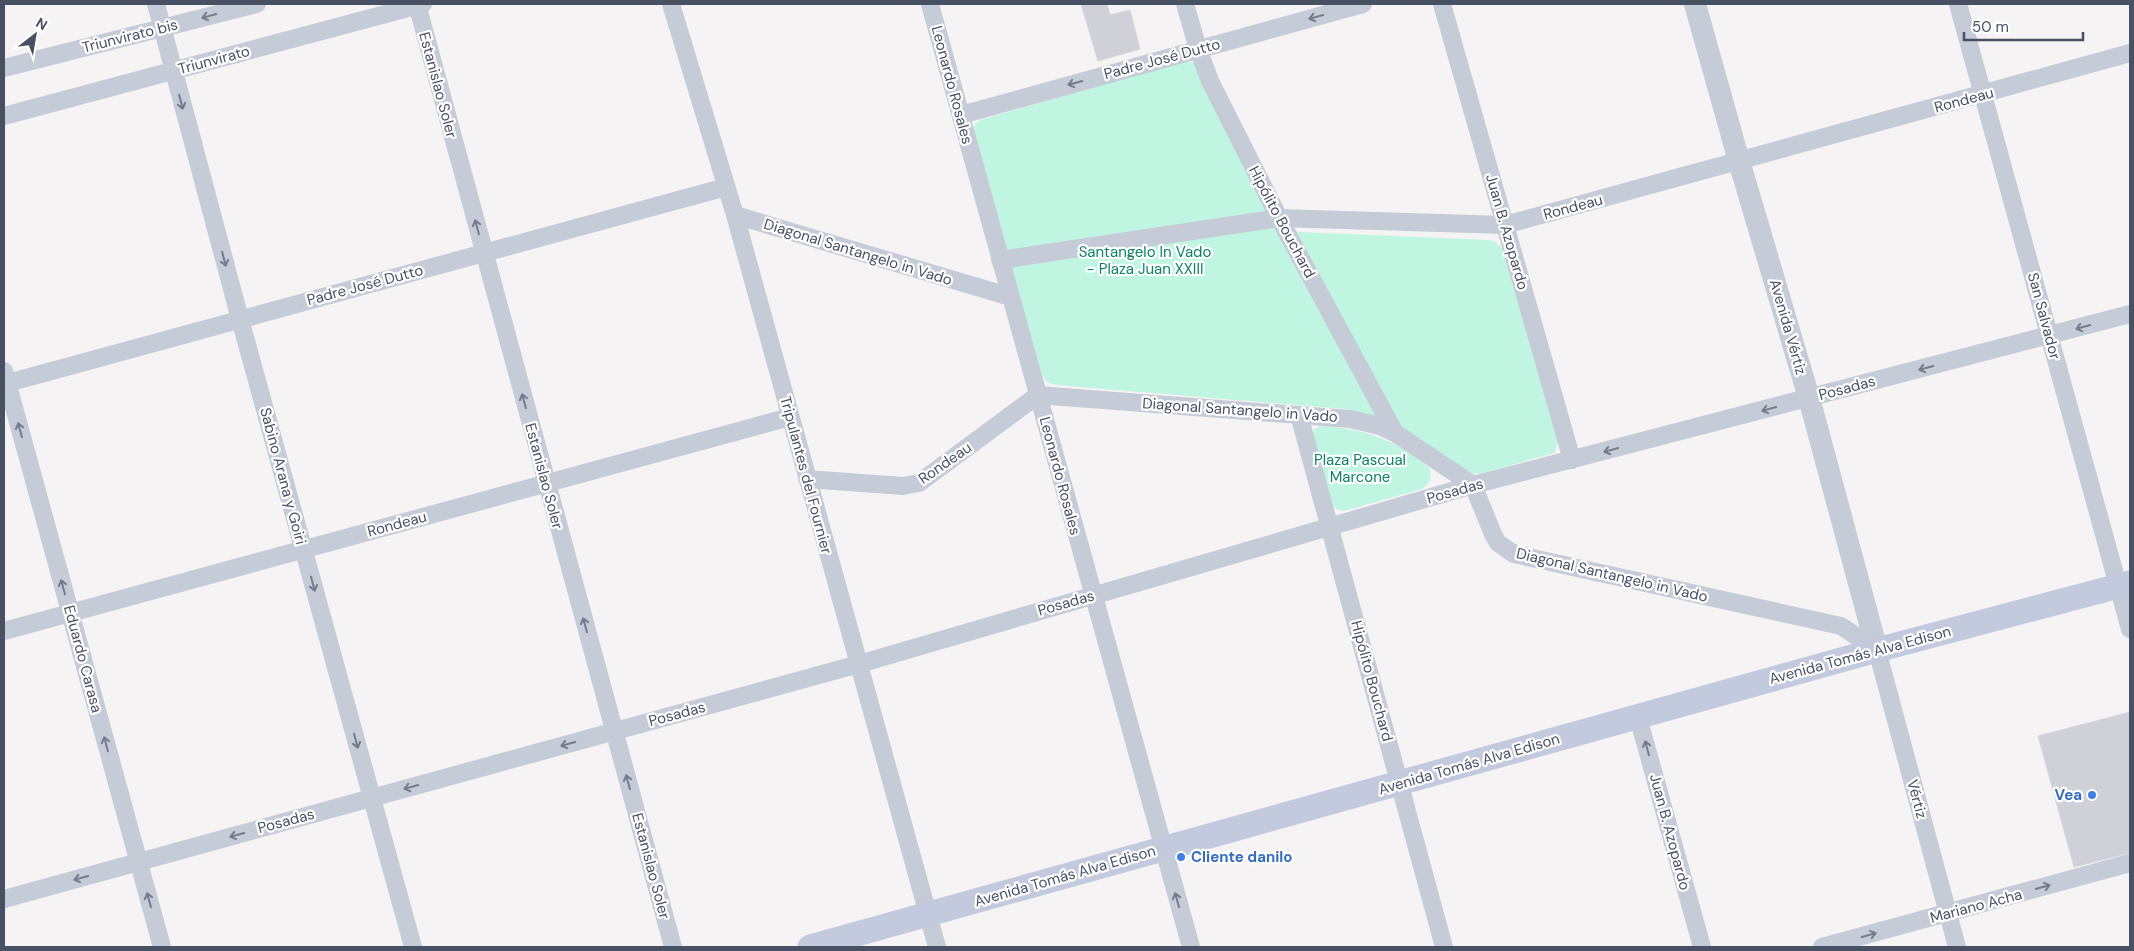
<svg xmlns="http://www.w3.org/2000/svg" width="2134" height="951" viewBox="0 0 2134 951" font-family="'DM Sans',sans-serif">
	<rect width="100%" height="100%" fill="#f5f3f3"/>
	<!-- green -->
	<path fill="#bff5e1" d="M1185,61L1195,63L1276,231L1488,240L1494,241L1502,247L1558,442L1554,453L1483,473L1472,474L1384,419L1346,409L1056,385L1047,382L1042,374L973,130L975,124L980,120Z
		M1321,426C1361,428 1398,440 1429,468C1433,477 1430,483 1422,489L1344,511L1337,509L1332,504L1312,436L1314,429Z"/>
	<!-- building -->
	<path fill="#cfd0d8" stroke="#d6d7df" d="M1081,4H1107L1110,15L1130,10L1140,49L1098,61Z
		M2130,712V853L2074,867L2038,736Z"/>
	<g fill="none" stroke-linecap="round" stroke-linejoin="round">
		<!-- minor -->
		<path stroke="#c6cbd8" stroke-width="18" d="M156,4L240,319L413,947
			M417,4L673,947
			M671,4L735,215L937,947
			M930,4L1191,947
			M1185,4L1198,49L1210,81L1279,218L1395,433
			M1442,4L1572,460
			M1958,4L2130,629
			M4,68L257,4
			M961,115L1363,4
			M4,116L423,4
			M735,215L1011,297
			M1000,260L1279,218L1505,225L2130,53
			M4,371L162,947
			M4,384L726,187
			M1299,415L1444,947
			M807,479L903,486L919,483L1038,395L1350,419L1380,426L1395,433L1473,485L1493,534L1498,543L1514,554L1841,626L1877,650L1957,947
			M4,631L790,417
			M1638,717L1702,947
			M4,899L859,664L1473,485L2130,314
			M1822,947L2130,863"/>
		<!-- tertiary -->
		<path stroke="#c6cbd8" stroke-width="22" d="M1695,4L1739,161L1809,398L1877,650"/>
		<!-- secondary -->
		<path stroke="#c4cadd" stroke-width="25" d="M810,947L1877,650L2130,583"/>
	</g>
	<!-- one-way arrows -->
	<defs><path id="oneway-shaft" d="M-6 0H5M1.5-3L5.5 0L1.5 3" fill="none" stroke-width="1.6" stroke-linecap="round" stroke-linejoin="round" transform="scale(1.25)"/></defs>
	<g stroke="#747b8c">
		<use href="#oneway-shaft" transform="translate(209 16) rotate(165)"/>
		<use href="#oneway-shaft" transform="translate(1316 17) rotate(165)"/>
		<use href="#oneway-shaft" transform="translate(1075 83) rotate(164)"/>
		<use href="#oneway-shaft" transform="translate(181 102) rotate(75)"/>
		<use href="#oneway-shaft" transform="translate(477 227) rotate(-105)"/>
		<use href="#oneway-shaft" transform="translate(224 259) rotate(75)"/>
		<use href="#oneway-shaft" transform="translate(2083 327) rotate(165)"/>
		<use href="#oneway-shaft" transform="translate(1926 368) rotate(165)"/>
		<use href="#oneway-shaft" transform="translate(524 401) rotate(-105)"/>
		<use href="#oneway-shaft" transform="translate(1769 409) rotate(165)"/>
		<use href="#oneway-shaft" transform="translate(20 430) rotate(-105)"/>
		<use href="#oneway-shaft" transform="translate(1611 450) rotate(165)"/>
		<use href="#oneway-shaft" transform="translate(313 584) rotate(75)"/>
		<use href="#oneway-shaft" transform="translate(63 587) rotate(-105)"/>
		<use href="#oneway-shaft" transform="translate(585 625) rotate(-105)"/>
		<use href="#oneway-shaft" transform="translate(356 741) rotate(75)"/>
		<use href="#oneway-shaft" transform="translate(106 744) rotate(-105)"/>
		<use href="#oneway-shaft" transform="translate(568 744) rotate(165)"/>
		<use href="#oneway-shaft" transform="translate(1647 748) rotate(-105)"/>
		<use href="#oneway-shaft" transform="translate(628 782) rotate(-105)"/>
		<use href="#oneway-shaft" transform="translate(411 787) rotate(165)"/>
		<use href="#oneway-shaft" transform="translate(237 835) rotate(165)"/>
		<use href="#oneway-shaft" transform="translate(81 878) rotate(165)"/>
		<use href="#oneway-shaft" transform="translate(2043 887) rotate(-16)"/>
		<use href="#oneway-shaft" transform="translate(149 900) rotate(-105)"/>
		<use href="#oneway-shaft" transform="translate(1177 900) rotate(-106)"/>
		<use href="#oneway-shaft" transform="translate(1869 935) rotate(-15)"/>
	</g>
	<!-- markers -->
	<g fill="#3f7fe0" stroke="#fff" stroke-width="2">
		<circle cx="2092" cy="795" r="5"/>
		<circle cx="1181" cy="857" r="5"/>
	</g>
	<g text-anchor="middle" stroke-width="4.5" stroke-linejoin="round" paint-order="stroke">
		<!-- street labels -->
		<g font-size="15" fill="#485063" stroke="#fff">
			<text transform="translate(130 36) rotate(-14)" y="5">Triunvirato bis</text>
			<text transform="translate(1162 59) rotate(-15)" y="5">Padre José Dutto</text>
			<text transform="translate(214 60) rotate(-15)" y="5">Triunvirato</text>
			<text transform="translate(438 85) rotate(75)" y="5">Estanislao Soler</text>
			<text transform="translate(952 85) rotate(75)" y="5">Leonardo Rosales</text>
			<text transform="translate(1964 100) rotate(-15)" y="5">Rondeau</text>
			<text transform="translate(1573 207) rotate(-15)" y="5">Rondeau</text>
			<text transform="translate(1282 222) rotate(62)" y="5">Hipólito Bouchard</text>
			<text transform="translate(1507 232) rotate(74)" y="5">Juan B. Azopardo</text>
			<text transform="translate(858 252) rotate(17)" y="5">Diagonal Santangelo in Vado</text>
			<text transform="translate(365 285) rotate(-15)" y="5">Padre José Dutto</text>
			<text transform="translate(2044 316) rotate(75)" y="5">San Salvador</text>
			<text transform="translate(1788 327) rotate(74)" y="5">Avenida Vértiz</text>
			<text transform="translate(1847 388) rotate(-15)" y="5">Posadas</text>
			<text transform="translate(1240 410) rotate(4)" y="5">Diagonal Santangelo in Vado</text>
			<text transform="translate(945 463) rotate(-35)" y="5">Rondeau</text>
			<text transform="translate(806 475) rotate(75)" y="5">Tripulantes del Fournier</text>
			<text transform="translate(283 476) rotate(75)" y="5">Sabino Arana y Goiri</text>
			<text transform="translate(544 476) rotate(75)" y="5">Estanislao Soler</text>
			<text transform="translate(1060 476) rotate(75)" y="5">Leonardo Rosales</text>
			<text transform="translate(1455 491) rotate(-16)" y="5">Posadas</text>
			<text transform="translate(397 524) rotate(-15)" y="5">Rondeau</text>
			<text transform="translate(1612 575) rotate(13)" y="5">Diagonal Santangelo in Vado</text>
			<text transform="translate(1066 603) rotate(-16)" y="5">Posadas</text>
			<text transform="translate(1860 655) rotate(-15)" y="5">Avenida Tomás Alva Edison</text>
			<text transform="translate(83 659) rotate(75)" y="5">Eduardo Carasa</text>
			<text transform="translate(1372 681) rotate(75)" y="5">Hipólito Bouchard</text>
			<text transform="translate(677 714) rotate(-15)" y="5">Posadas</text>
			<text transform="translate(1469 764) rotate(-16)" y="5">Avenida Tomás Alva Edison</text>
			<text transform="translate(1917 799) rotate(75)" y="5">Vértiz</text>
			<text transform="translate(286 821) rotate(-15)" y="5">Posadas</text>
			<text transform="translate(1670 832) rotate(75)" y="5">Juan B. Azopardo</text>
			<text transform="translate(651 866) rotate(75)" y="5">Estanislao Soler</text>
			<text transform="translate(1065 876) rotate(-16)" y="5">Avenida Tomás Alva Edison</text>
			<text transform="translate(1976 906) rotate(-15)" y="5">Mariano Acha</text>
		</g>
		<!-- park labels -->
		<g font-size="15" fill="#0d8265" stroke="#fff">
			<text x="1145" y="257">Santangelo In Vado<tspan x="1145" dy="17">- Plaza Juan XXIII</tspan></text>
			<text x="1360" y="465">Plaza Pascual<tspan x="1360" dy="17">Marcone</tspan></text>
		</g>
		<!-- shop labels -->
		<g font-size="15" font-weight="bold" fill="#366cbe" stroke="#fff" text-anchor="end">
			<text x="2082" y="800">Vea</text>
			<text x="1191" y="862" text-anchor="start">Cliente danilo</text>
		</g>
	</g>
	<!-- border -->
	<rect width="2134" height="951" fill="none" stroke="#485063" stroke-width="10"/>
	<!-- north arrow -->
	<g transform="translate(35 35) rotate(31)" stroke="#ffffff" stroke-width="4" paint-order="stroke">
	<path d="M0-4L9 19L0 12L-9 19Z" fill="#485063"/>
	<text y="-8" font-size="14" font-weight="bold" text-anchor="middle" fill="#485063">N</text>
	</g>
	<!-- scale -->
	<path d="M1964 32v8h119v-8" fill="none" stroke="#485063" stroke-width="2.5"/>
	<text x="1972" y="32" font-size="15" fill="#485063" stroke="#ffffff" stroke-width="4" paint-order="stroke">50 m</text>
</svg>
